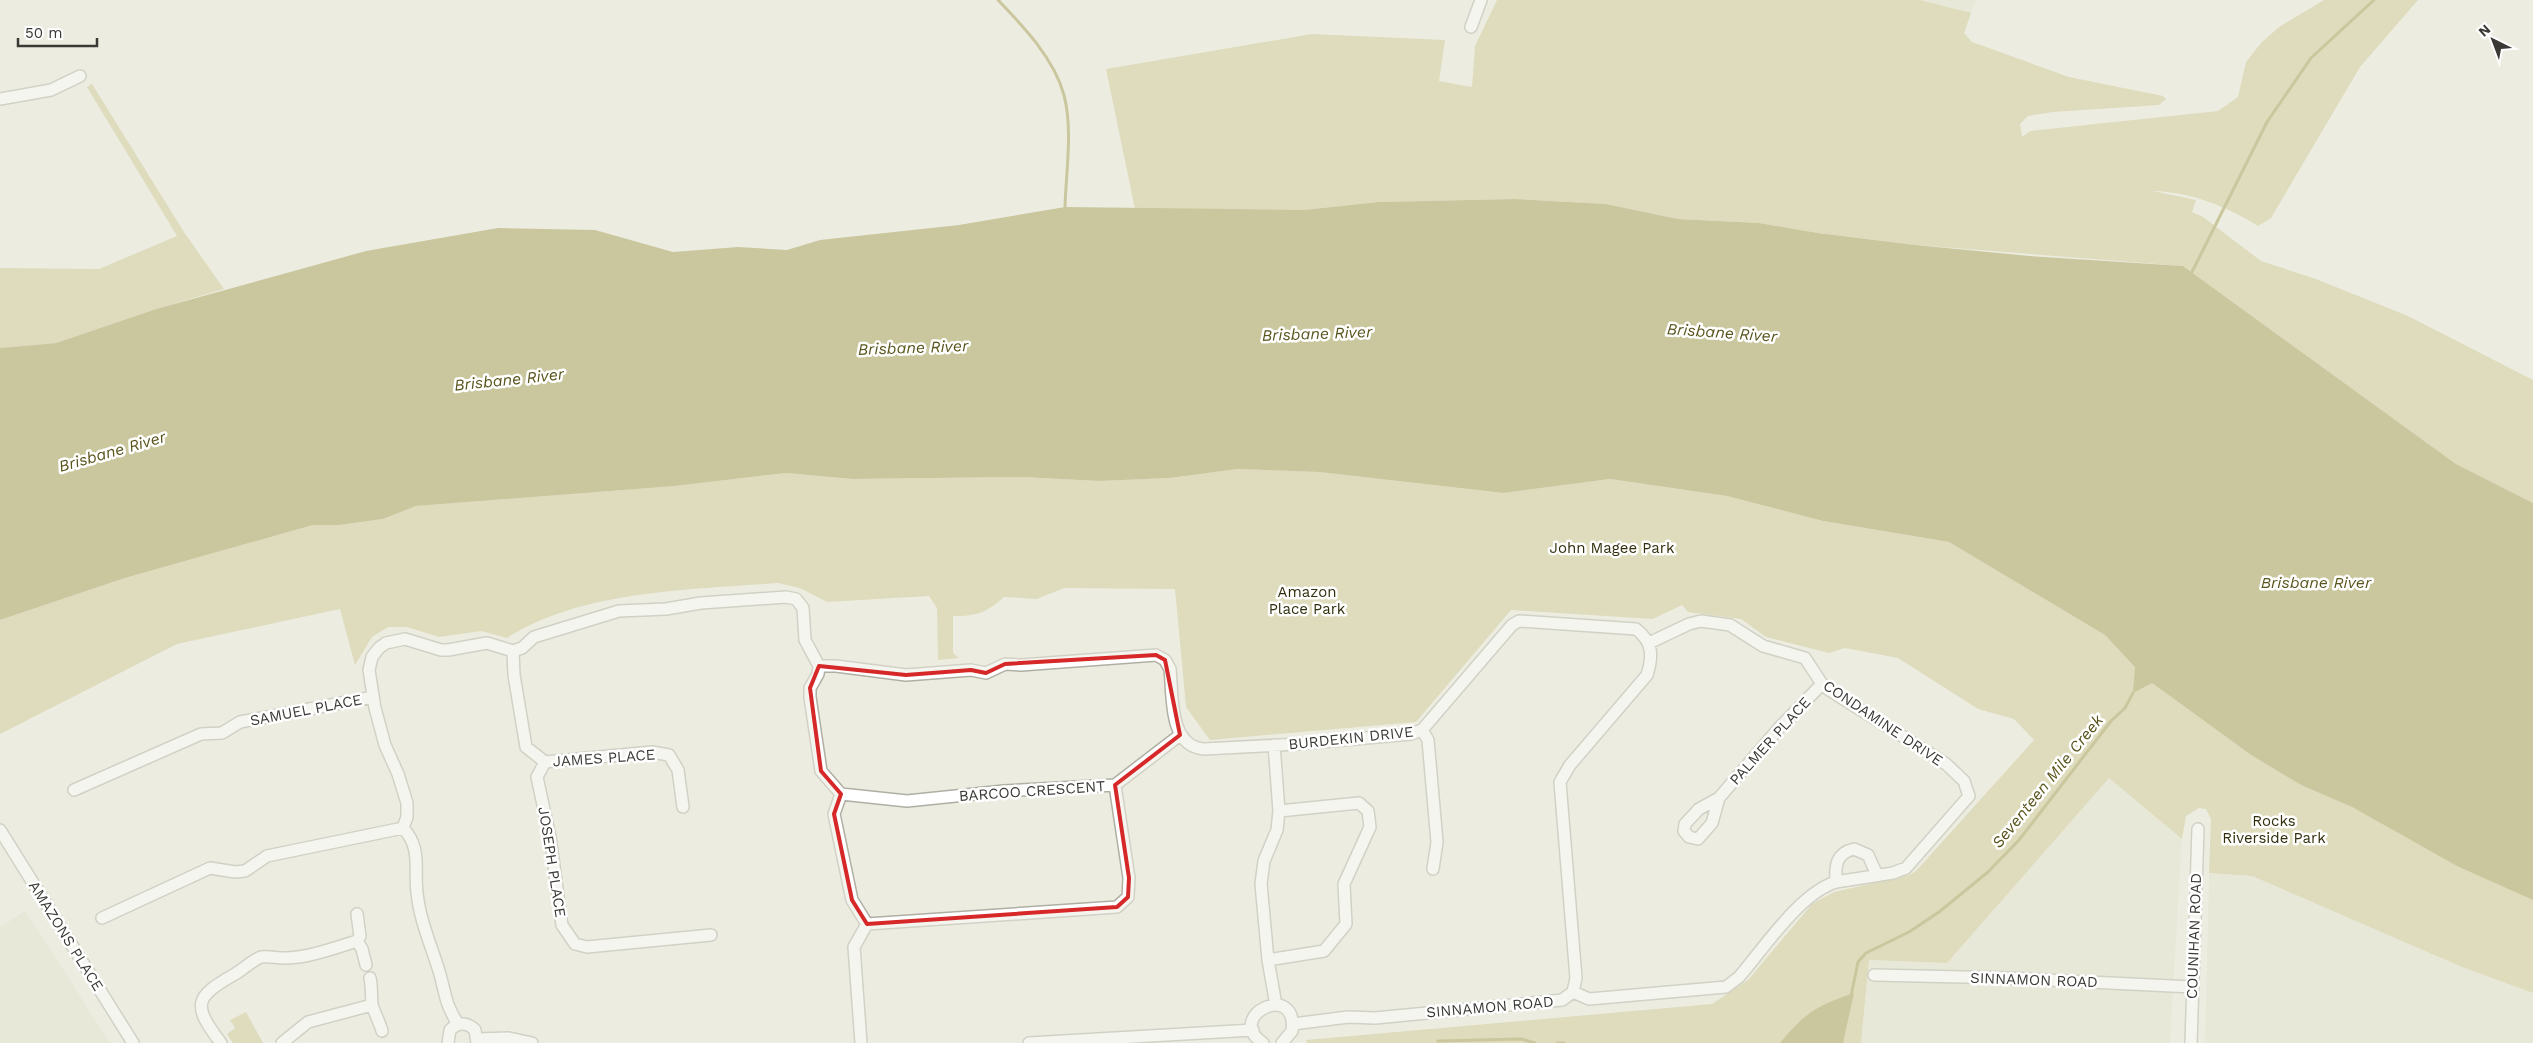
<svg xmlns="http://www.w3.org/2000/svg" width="2533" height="1043" viewBox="0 0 2533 1043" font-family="'Work Sans',sans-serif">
	<rect width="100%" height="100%" fill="#ecece1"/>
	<!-- built -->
	<path fill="#e3e2cf" d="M1920,0H1976L1971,13Z
		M2109,777L2182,839L2170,1043H1861L1869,960L1947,963Z
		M2209,873L2252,876L2462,967L2533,993V1043H2205Z
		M25,911L42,936L110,1043H0V927Z"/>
	<!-- green -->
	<path fill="#ccc78e" d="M1497,0H1920L1971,13L1964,33L1972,42L2069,77L2163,96L2166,99L2159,105L2053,112L2028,116L2020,124L2022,137L2030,131L2218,111L2238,97L2246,62L2261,43L2279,27L2324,0H2418L2360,67L2271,218L2258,226C2226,206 2191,192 2153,191L2196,200L2192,212L2203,217L2261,261L2316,279L2408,316L2533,380V503L2456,464L2183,266L1915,245L1818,233L1759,223L1678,219L1606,204L1515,199L1378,202L1304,210L1135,209L1106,69L1312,34L1445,40L1439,81L1472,87L1475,46Z
		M92,84L184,232L224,289L156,309L56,343L0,348V268L99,269L177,236L87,87Z
		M1238,469L1319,472L1503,493L1610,479L1727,496L1823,521L1949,542L2105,635L2152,683L2251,755L2301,785L2354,808L2533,900V993L2462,967L2252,876L2209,873L2211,819L2206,809L2199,808L2186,816L2182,839L2109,778L1947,963L1869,960L1861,1043H1307L1306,1040L1712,1004L1748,980L1812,904L1834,892L1909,875L1916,871L2034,740L2014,719L1978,709L1898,658L1845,648L1829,653L1766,637L1741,619L1688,612L1682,605L1653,619L1511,610L1416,722L1210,740L1186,707L1175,589L1064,588L1037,599L1004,597C988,612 975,617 953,616V653L959,658L938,660L937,608L929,596L827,602L800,588L778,583C691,590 582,590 507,638L481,631L439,637L407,627H388L372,637L355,665L340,609L177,644L0,734V620L125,578L313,525H339L383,519L416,506L675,486L786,473L852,479L1021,477L1099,481L1170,478Z
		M246,1012L263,1043H233L227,1034L235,1028L230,1020Z"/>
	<!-- water -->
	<path fill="#a0994d" d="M1515,199L1606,204L1678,219L1759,223L1818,233L1915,245L2030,256L2183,266L2456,464L2533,503V900L2457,866L2354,808L2301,785L2251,755L2152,683L2133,693L2135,667L2105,635L1949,542L1823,521L1727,496L1610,479L1503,493L1319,472L1238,469L1170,478L1099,481L1021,477L852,479L786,473L675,486L416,506L383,519L339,525H313L125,578L0,620V348L56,343L156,309L366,251L498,228L595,230L673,252L738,247L787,250L820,240L959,225L1065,207L1304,210L1378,202Z
		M1854,993L1843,1043H1780C1805,1013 1816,1006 1854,993Z"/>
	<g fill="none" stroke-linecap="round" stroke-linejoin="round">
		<!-- stream -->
		<path stroke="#a0994d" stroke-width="3" d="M998,0C1023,26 1054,58 1064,95C1073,130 1066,171 1065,207
			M2192,272L2267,122L2311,58L2374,0
			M1851,996L1858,962L1866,953L1909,932L1939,912L1988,872L2019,840L2111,721L2125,708L2133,693
			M1438,1041L1521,1039L1535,1043
			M1557,1043H1564"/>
		<!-- street casing -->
		<g stroke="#afafa4" stroke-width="14">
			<path id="street" d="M1471,27L1481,0
				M0,99L51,90L80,76
				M513,651L514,675L526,747L545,762L652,752L669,755L678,770L683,807
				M819,666H836L906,675L971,670L986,673L1005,664L1021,665L1156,655L1165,660L1170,669C1173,695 1168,746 1204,749L1298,744L1411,734L1422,730L1512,625L1519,621L1636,629C1653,642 1653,656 1647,675L1570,765L1560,782L1576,978L1573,992
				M1422,730L1428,740L1437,842L1433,869
				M1274,745L1279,811L1277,830L1264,861L1261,884L1268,960L1276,1005
				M545,762L537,777L550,837L562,925L575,944L587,947L711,935
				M1115,785L1180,735
				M74,790L201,734L222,733L240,722L373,697
				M841,794L907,801L1004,791L1115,785L1129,878L1128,897L1117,907L867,924
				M1719,798L1712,823L1698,839L1689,837L1684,831L1685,824L1699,809L1719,798L1779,728L1822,684
				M0,830L133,1043
				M1836,882C1835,866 1836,853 1854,849L1868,855L1877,875
				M357,914L360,936L357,941L362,949L366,965
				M102,918L210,868L235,872L245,871L267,856L403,828
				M1268,960L1324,951L1346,924L1344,884L1370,827L1368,811L1359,803L1279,811
				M1874,975L2008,978L2193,987
				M370,978C372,987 371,994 372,1003C372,1008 380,1023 382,1031
				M458,1024C444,1002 446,994 439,971C431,945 420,921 417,893C414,869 422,848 403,828L407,817V803L398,774L385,745L375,708L369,670L372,657L379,648L386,643L405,639L441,650H448L487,643L513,651L522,648L534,637L619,611L666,609L701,603L786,597L796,599L803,608L805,640L819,666L818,674L810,688V697L821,771L841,794L834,814L852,900L867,924L854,947L861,1043
				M1293,1024L1348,1017L1375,1018L1562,1000L1573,992L1589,999L1726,987L1739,977C1764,948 1800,893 1836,882L1893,873L1906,868L1969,796L1964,781L1946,764L1828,689L1822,684L1805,658L1763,646L1730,625L1701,621L1689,624L1649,643
				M477,1039L509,1038L532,1043
				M221,1043C191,1004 195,997 235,974C244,969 251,961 261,957C270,956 276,958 284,958C308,958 334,948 357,941
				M282,1043L308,1022L372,1005
				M448,1043L450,1030C458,1022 467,1022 475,1030L477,1043
				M1029,1043L1253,1030
				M1263,1043C1223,1017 1298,979 1292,1031L1282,1043
				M2191,1043L2198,829"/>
		</g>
		<!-- street -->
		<use href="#street" stroke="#fff" stroke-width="11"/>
	</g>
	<!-- marked area -->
	<path d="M0 0H2533V1043H0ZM1156,655L1165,660L1180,735L1115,785L1129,878L1128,897L1117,907L867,924L852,900L834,814L841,794L821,771L810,688L819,666L906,675L971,670L986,673L1005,664Z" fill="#ecece1" fill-opacity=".55" fill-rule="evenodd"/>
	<path fill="none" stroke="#d62828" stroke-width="4" stroke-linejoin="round" d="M1156,655L1165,660L1180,735L1115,785L1129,878L1128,897L1117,907L867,924L852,900L834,814L841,794L821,771L810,688L819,666L906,675L971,670L986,673L1005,664Z"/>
	<g text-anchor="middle" stroke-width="5" stroke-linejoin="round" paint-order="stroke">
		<!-- park labels -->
		<g font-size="15" fill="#322e0c" stroke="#fff">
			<text x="1612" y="553">John Magee Park</text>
			<text x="1307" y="597">Amazon<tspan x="1307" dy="17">Place Park</tspan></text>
			<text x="2274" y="826">Rocks<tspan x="2274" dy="17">Riverside Park</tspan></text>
		</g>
		<!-- street labels -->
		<g font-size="15" fill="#3a3935" stroke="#fff">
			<text transform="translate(306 710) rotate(-11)" y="5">SAMUEL PLACE</text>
			<text transform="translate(1883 723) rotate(34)" y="5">CONDAMINE DRIVE</text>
			<text transform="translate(1351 738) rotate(-6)" y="5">BURDEKIN DRIVE</text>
			<text transform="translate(1770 741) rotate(-48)" y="5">PALMER PLACE</text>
			<text transform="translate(604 758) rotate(-4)" y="5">JAMES PLACE</text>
			<text transform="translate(1032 791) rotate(-4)" y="5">BARCOO CRESCENT</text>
			<text transform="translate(552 862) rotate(81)" y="5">JOSEPH PLACE</text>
			<text transform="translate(66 936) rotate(58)" y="5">AMAZONS PLACE</text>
			<text transform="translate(2194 936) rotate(-88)" y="5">COUNIHAN ROAD</text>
			<text transform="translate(2034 980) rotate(2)" y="5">SINNAMON ROAD</text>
			<text transform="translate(1490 1007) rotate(-5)" y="5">SINNAMON ROAD</text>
		</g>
		<!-- water labels -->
		<g font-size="16" font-style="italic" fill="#59541b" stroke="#fff">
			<text transform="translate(1722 332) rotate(4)" y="6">Brisbane River</text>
			<text transform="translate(1317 333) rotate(-2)" y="6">Brisbane River</text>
			<text transform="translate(913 347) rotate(-2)" y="6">Brisbane River</text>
			<text transform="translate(509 379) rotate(-6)" y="6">Brisbane River</text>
			<text transform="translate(112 451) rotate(-16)" y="6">Brisbane River</text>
			<text x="2316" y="588">Brisbane River</text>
			<text transform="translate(2047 781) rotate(-51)" y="6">Seventeen Mile Creek</text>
		</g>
	</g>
	<!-- north arrow -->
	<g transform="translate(2493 40) rotate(318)" stroke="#ffffff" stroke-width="4" paint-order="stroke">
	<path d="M0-4L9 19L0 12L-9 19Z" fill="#3a3935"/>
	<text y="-8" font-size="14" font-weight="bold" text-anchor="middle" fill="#3a3935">N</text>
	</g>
	<!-- scale -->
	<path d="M18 38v8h79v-8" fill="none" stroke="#3a3935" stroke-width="2.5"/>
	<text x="25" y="38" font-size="15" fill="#3a3935" stroke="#ffffff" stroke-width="4" paint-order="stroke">50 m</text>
</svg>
